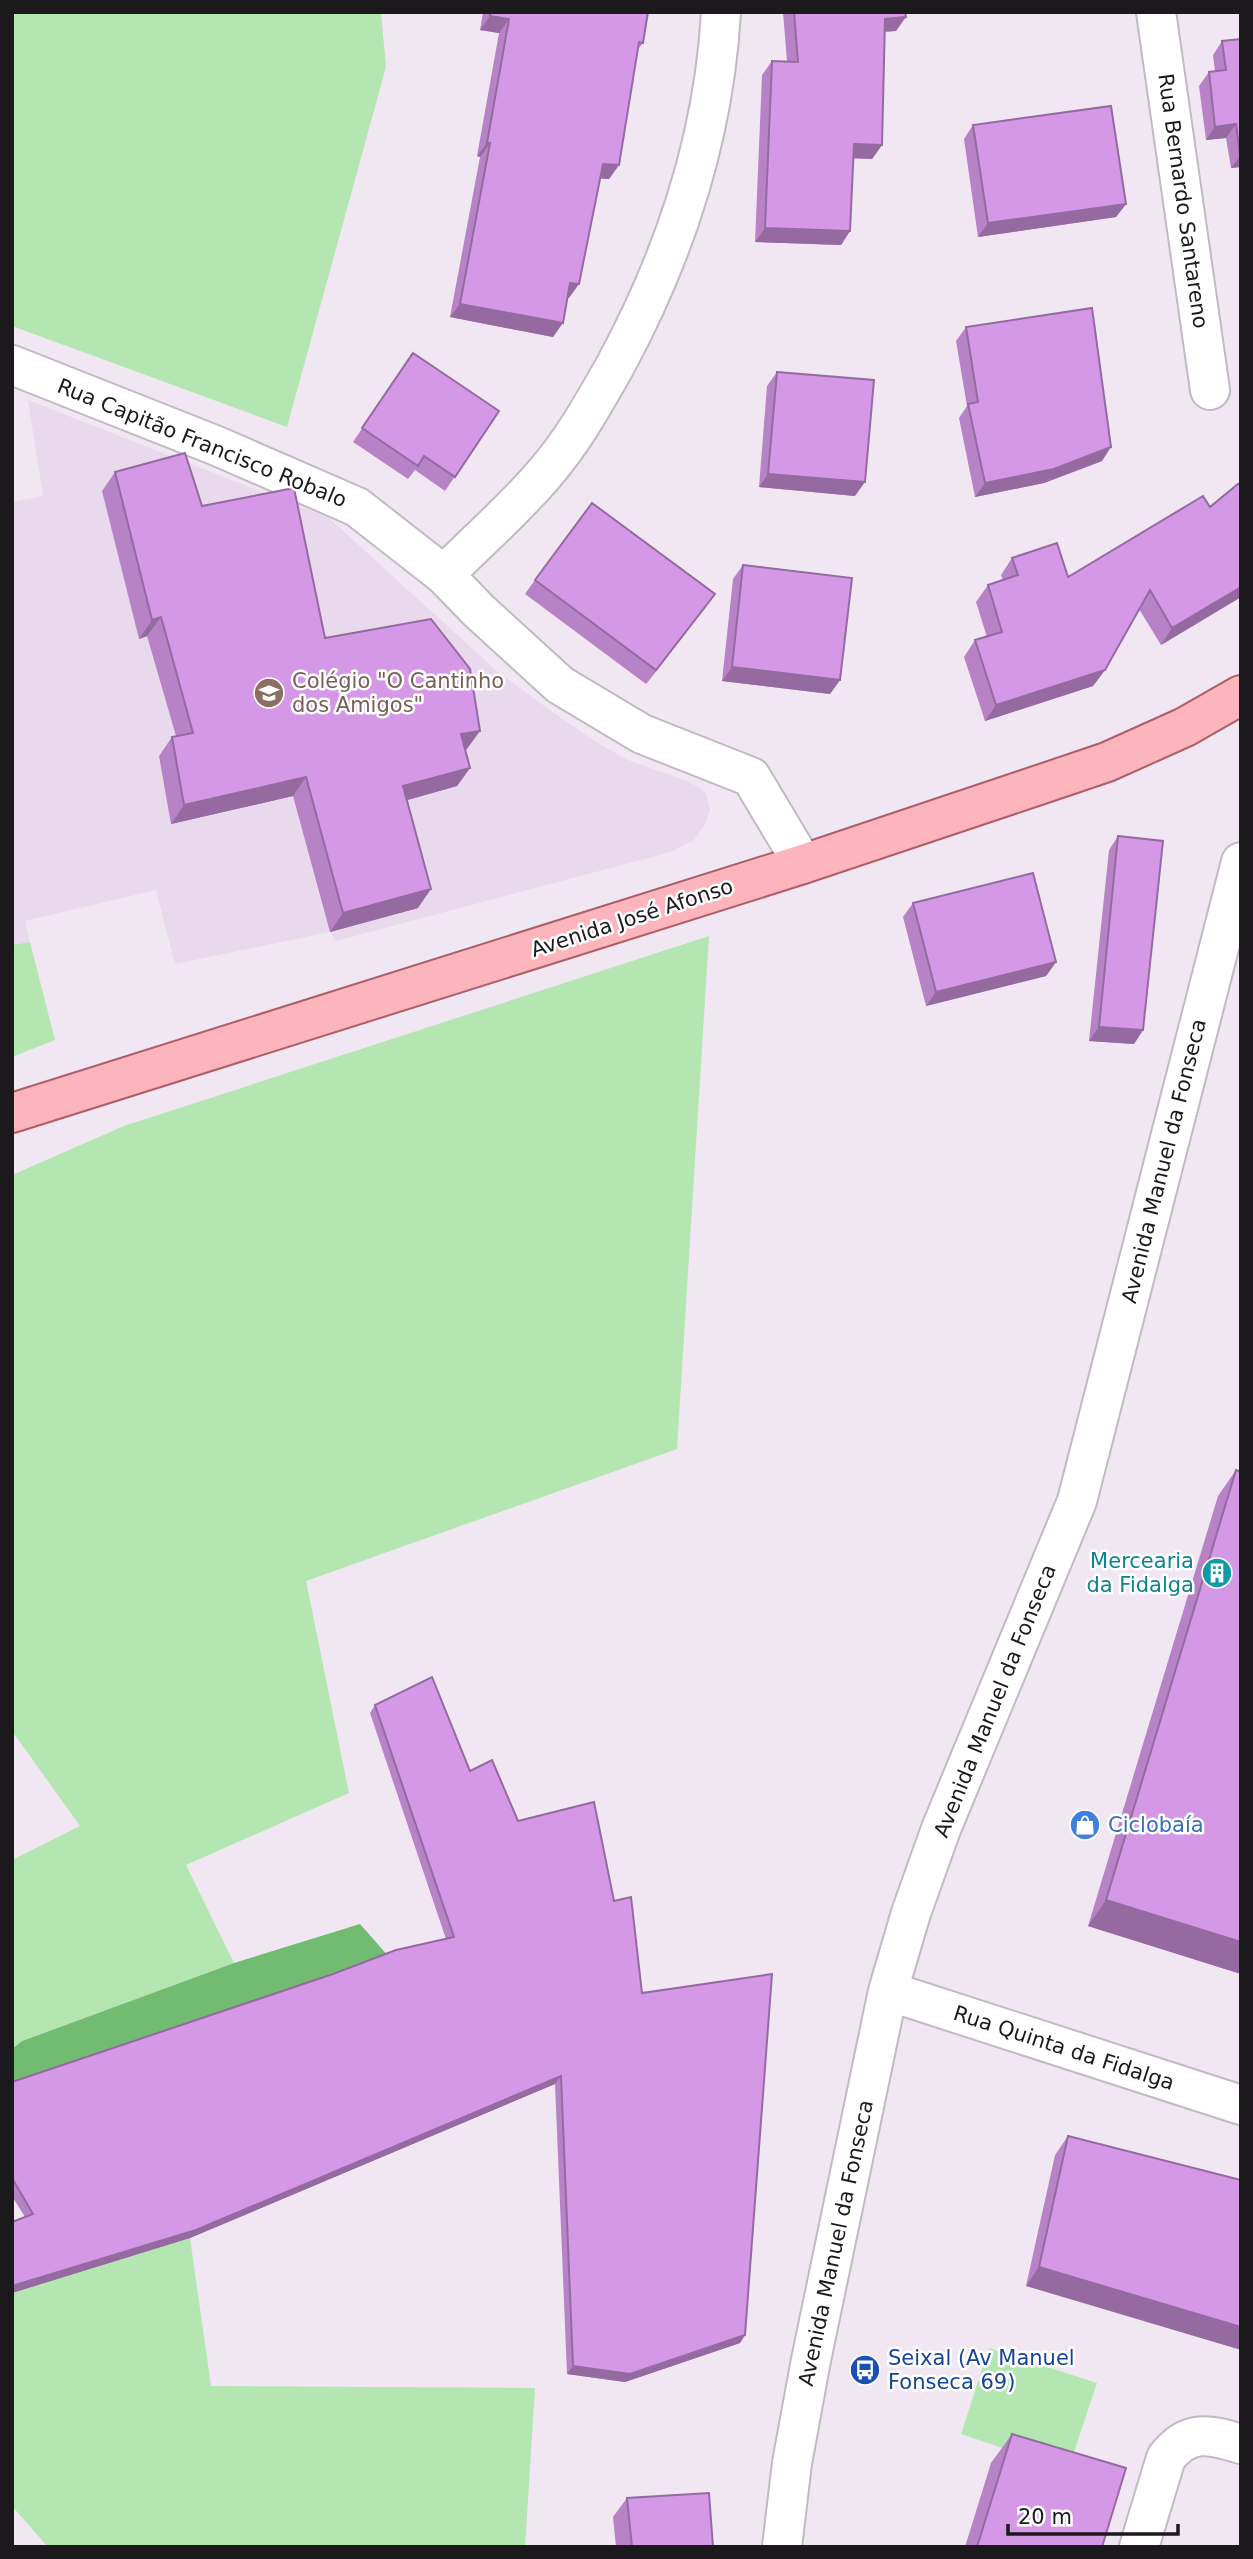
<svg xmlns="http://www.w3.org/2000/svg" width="1253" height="2559" viewBox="0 0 1253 2559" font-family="'DejaVu Sans',sans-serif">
	<rect width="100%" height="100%" fill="#f1e7f3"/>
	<!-- built -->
	<path fill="#e8daec" d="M28,400L329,518L498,672L554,713L596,742L628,760L690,782L706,793L710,810L704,826L694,840L671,852L336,941L330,932L175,964L156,890L25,921L30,942L12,945V502L43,496Z"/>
	<!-- green -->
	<path fill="#b4e6b2" d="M12,12H381L386,67L287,427L12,326Z
		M709,936L677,1449L306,1581L349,1793L186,1865L234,1963L22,2041L12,2049V1860L80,1826L12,1731V1175L124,1126Z
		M30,942L55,1040L12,1057V945Z
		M190,2238L211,2386L535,2388L525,2547H48L12,2506V2293Z
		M989,2348L1097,2383L1068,2470L961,2434Z"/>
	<!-- forest -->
	<path fill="#72bc72" d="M360,1924L390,1958L12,2089V2049L22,2041L234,1963Z"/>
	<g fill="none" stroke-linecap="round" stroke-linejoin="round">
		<!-- minor casing -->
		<g stroke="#c2b9c4" stroke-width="42">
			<path id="minor" d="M1156,12L1210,390
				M12,365L217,446L357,507L444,575L479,611L560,685L642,734L751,777L803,864
				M444,575C477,541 515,509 545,473C573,441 594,403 615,366C674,257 714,138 721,12
				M888,1991L1241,2105
				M782,2547L792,2463L811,2360L888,1991L911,1913L941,1829L1077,1501L1241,862
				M1139,2547L1166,2458C1188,2429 1209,2434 1241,2444"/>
		</g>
		<!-- major casing -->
		<g stroke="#ac5f68" stroke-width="42">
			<path id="major" d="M12,1113L803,864L1024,790L1107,762L1185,727L1241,695"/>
		</g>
		<!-- minor -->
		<use href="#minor" stroke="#fff" stroke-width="38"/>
		<!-- major -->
		<use href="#major" stroke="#fcb5bc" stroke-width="38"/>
	</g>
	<!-- wall -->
	<path fill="#b783c6" d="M483,12H648L643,43L638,49L619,165L609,179L600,178L569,298H567L553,337L450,317L480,157L477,156L499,33L480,30Z
		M783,12H905L896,31L884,32L882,145L872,159L853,158L850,231L841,245L755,242L762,75L772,61H787Z
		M1241,39V167L1231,168L1226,138L1206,140L1199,86L1209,72L1215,71L1213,55L1222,41Z
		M973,125L1126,204L1116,217L978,237L964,139Z
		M966,327L1102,461L1044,483L975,497L959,418L967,406L956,341Z
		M413,353L499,411L445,491L415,470L408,479L353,442Z
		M777,372L855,496L759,487L767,386Z
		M115,472L202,506L325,638L467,749L465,750L470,768L457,786L407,800L418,908L330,932L293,796L171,824L159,756L172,737L176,736L147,636L139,639L102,491Z
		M1012,558L1068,577L1241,597L1161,645L1139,609L1105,670L1093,686L985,721L964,657L975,640L987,637L976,602L988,585L1003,580L1001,575Z
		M743,565L840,680L830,694L722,681L733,579Z
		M535,580L705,608L646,684L525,594Z
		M1118,836L1143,1030L1134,1044L1089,1041L1109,850Z
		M913,903L1056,962L1046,976L926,1006L903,917Z
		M1236,1470L1241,1974L1088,1926L1218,1496Z
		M375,1705L470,1771L518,1821L614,1901L745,2335L740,2343L625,2382L567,2374L555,2084L190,2238L12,2293V2222L25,2217L12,2196V2082L446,1939L370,1713Z
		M1068,2136L1241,2180L1026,2286L1055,2155Z
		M1012,2434L1102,2547H965L991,2463Z
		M627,2498L713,2547H616L613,2517Z"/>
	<!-- shaded-wall -->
	<path fill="#956aa1" d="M490,16L509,19L499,33L480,30Z
		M906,17L896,31L875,32L885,19Z
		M1236,124L1226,138L1206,140L1215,127Z
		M487,143H490L480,157L477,156Z
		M854,144L882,145L872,159L844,158Z
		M1241,155V167L1231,168Z
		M603,164L619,165L609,179L594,178Z
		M1126,204L1116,217L978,237L988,223Z
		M765,228L850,231L841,245L755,242Z
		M570,283L579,284L569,298L561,297Z
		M460,304L563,323L553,337L450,317Z
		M1111,447L1102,461L1044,483L975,497L985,483Z
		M768,474L865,482L855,496L759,487Z
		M1241,587V597L1161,645L1172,628Z
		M715,594L705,608L646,684L656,670Z
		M161,617L147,636L139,639L152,620Z
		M732,667L840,680L830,694L722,681Z
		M1105,670L1093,686L985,721L996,705Z
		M480,731L467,749L448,752L461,734Z
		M470,768L457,786L390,805L403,786Z
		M306,777L293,796L171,824L184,805Z
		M431,889L418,908L330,932L343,913Z
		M1056,962L1046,976L926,1006L936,992Z
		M1099,1027L1143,1030L1134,1044L1089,1041Z
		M1106,1900L1241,1942V1974L1088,1926Z
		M561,2076L555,2084L190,2238L12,2293V2286Z
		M1039,2267L1241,2327V2350L1026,2286Z
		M745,2335L740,2343L625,2382L567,2374L573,2366Z"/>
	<!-- building -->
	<path fill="#d598e6" stroke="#956aa1" stroke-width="2" d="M490,12H648L643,43L639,42L619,165L603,164L579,284L570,283L563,323L460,304L490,143H487L509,19L490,16Z
		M794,12H905L906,17L885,19L882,145L854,144L850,231L765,228L772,61L798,62Z
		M1241,39V155H1240L1236,124L1215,127L1209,72L1226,70L1222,41Z
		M1111,106L1126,204L988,223L973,125Z
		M1092,308L1111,447L1054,469L985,483L968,404L978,402L966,327Z
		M413,353L499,411L455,477L424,456L418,466L362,428Z
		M777,372L874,380L865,482L768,474Z
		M185,453L202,506L294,488L325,638L431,619L470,669L480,731L461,734L470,768L403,786L431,889L343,913L306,777L184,805L172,737L193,733L161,617L152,620L115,472Z
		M1241,483V587L1172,628L1150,590L1105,670L996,705L975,640L1002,632L988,585L1018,575L1012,558L1057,543L1068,577L1203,496L1210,507L1238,484Z
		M592,503L715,594L656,670L535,580Z
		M743,565L852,578L840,680L732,667Z
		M1118,836L1163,841L1143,1030L1099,1027Z
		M1033,873L1056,962L936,992L913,903Z
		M1236,1470L1241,1472V1942L1106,1900Z
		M432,1677L470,1771L492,1760L518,1821L594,1802L614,1901L631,1897L642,1993L772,1974L745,2335L630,2374L573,2366L561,2076L196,2230L12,2286V2222L33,2214L12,2178V2082L333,1974L396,1950L454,1937L375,1705Z
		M1068,2136L1241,2180V2327L1039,2267Z
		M1012,2434L1126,2468L1102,2547H977Z
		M709,2493L713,2547H632L627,2498Z"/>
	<!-- icons -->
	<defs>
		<g id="school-disc" transform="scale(1.575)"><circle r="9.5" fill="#8d6e63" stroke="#fff"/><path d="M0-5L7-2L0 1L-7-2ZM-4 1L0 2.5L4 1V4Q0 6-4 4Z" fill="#fff"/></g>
		<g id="building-disc" transform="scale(1.575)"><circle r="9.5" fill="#0f9aa8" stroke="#fff"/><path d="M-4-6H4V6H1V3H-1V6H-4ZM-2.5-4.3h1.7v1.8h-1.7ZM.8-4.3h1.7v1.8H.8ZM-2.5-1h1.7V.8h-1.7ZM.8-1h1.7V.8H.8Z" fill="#fff"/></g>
		<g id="shop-disc" transform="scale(1.575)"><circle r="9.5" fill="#3f7fe0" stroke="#fff"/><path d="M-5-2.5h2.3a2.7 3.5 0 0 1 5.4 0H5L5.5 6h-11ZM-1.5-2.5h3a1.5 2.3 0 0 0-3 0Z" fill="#fff"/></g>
		<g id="bus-disc" transform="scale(1.575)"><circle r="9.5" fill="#1a4fb4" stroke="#fff"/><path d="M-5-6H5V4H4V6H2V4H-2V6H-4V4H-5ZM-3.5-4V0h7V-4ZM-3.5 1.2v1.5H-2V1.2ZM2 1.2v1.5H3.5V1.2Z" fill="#fff"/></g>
	</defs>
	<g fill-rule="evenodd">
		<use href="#school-disc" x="269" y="693"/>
		<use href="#building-disc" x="1217" y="1573"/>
		<use href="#shop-disc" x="1085" y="1825"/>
		<use href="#bus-disc" x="865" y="2370"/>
	</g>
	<g text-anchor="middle" stroke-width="5" stroke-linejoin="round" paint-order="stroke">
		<!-- street labels -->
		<g font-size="21" fill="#1c191d" stroke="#fff">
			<text transform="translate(1183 201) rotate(82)" y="7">Rua Bernardo Santareno</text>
			<text transform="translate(202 443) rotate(22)" y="7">Rua Capitão Francisco Robalo</text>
			<text transform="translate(632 918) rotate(-18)" y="7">Avenida José Afonso</text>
			<text transform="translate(1164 1161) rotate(-76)" y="7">Avenida Manuel da Fonseca</text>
			<text transform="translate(995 1701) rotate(-68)" y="7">Avenida Manuel da Fonseca</text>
			<text transform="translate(1064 2048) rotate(18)" y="7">Rua Quinta da Fidalga</text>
			<text transform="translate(836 2243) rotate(-78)" y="7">Avenida Manuel da Fonseca</text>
		</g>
		<!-- education labels -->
		<g font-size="21" fill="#785e54" stroke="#fff" text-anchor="start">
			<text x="292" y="688">Colégio "O Cantinho<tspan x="292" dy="24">dos Amigos"</tspan></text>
		</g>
		<!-- culture labels -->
		<g font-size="21" fill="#0d838f" stroke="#fff" text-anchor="end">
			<text x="1194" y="1568">Mercearia<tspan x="1194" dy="24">da Fidalga</tspan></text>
		</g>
		<!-- shop labels -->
		<g font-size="21" fill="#366cbe" stroke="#fff" text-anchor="start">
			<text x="1108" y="1832">Ciclobaía</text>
		</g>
		<!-- transit labels -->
		<g font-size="21" fill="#164399" stroke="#fff" text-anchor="start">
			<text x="888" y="2365">Seixal (Av Manuel<tspan x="888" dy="24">Fonseca 69)</tspan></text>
		</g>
	</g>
	<!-- border -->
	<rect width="1253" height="2559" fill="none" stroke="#1c191d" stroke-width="28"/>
	<!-- scale -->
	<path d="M1008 2524v10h170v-10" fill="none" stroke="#1c191d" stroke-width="3.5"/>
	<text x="1018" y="2524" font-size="21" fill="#1c191d" stroke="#ffffff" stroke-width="5" paint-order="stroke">20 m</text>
</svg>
